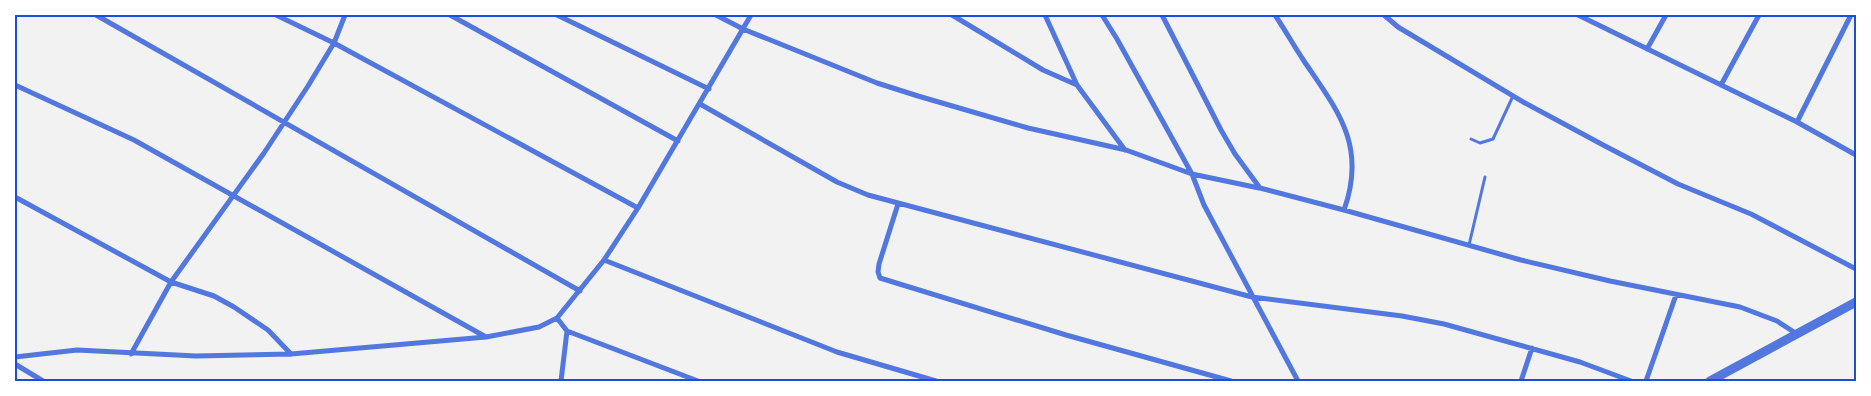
<svg xmlns="http://www.w3.org/2000/svg" width="1871" height="396" viewBox="0 0 1871 396" font-family="Merriweather,serif">
	<rect width="100%" height="100%" fill="#f2f2f2"/>
	<g fill="none" stroke-linecap="round" stroke-linejoin="round">
		<!-- service -->
		<path stroke="#5277de" stroke-width="3" d="M1471,139L1480,143L1493,139L1513,96
			M1469,245L1485,177"/>
		<!-- minor -->
		<path stroke="#5277de" stroke-width="5" d="M96,15L580,291
			M276,15L334,43L638,208
			M450,15L678,141
			M557,15L709,89
			M716,15L743,29L877,83L918,96L1028,128L1126,150L1192,174L1259,188
			M952,15L1043,70L1077,85
			M1045,15L1077,85L1125,150
			M1102,15L1117,39L1192,174L1204,205L1298,381
			M1162,15L1221,130L1235,154L1260,188L1344,210L1521,260L1610,281L1740,307L1777,321L1797,334
			M1275,15C1285,30 1294,46 1304,61C1338,111 1367,146 1344,210
			M1384,15L1398,27L1525,103L1605,146L1678,184L1751,214L1856,269
			M1578,15L1797,122L1856,155
			M1647,49L1666,15
			M15,85L134,140L486,337
			M1721,85L1759,15
			M700,104L837,182L868,195L1252,297L1402,316L1444,324L1580,362L1631,381
			M1797,122L1851,15
			M15,197L171,282L214,296L234,307L268,330L291,354
			M898,204L879,264L878,272L880,278L1066,335L1231,381
			M604,260L837,352L936,381
			M557,318L567,331L698,381
			M131,354L171,282L264,153L308,86L334,43L345,15
			M15,357L77,350L196,356L291,354L486,337L539,327L557,318L604,260L638,208L751,15
			M15,364L43,381
			M561,381L567,331
			M1521,381L1532,348
			M1646,381L1676,295"/>
		<!-- tertiary -->
		<path stroke="#5277de" stroke-width="9" d="M1710,381L1856,302"/>
	</g>
	<!-- border -->
	<rect width="1871" height="396" fill="none" stroke="#ffffff" stroke-width="32"/>
	<rect x="16" y="16" width="1839" height="364" fill="none" stroke="#1d4ed8" stroke-width="2"/>
</svg>
